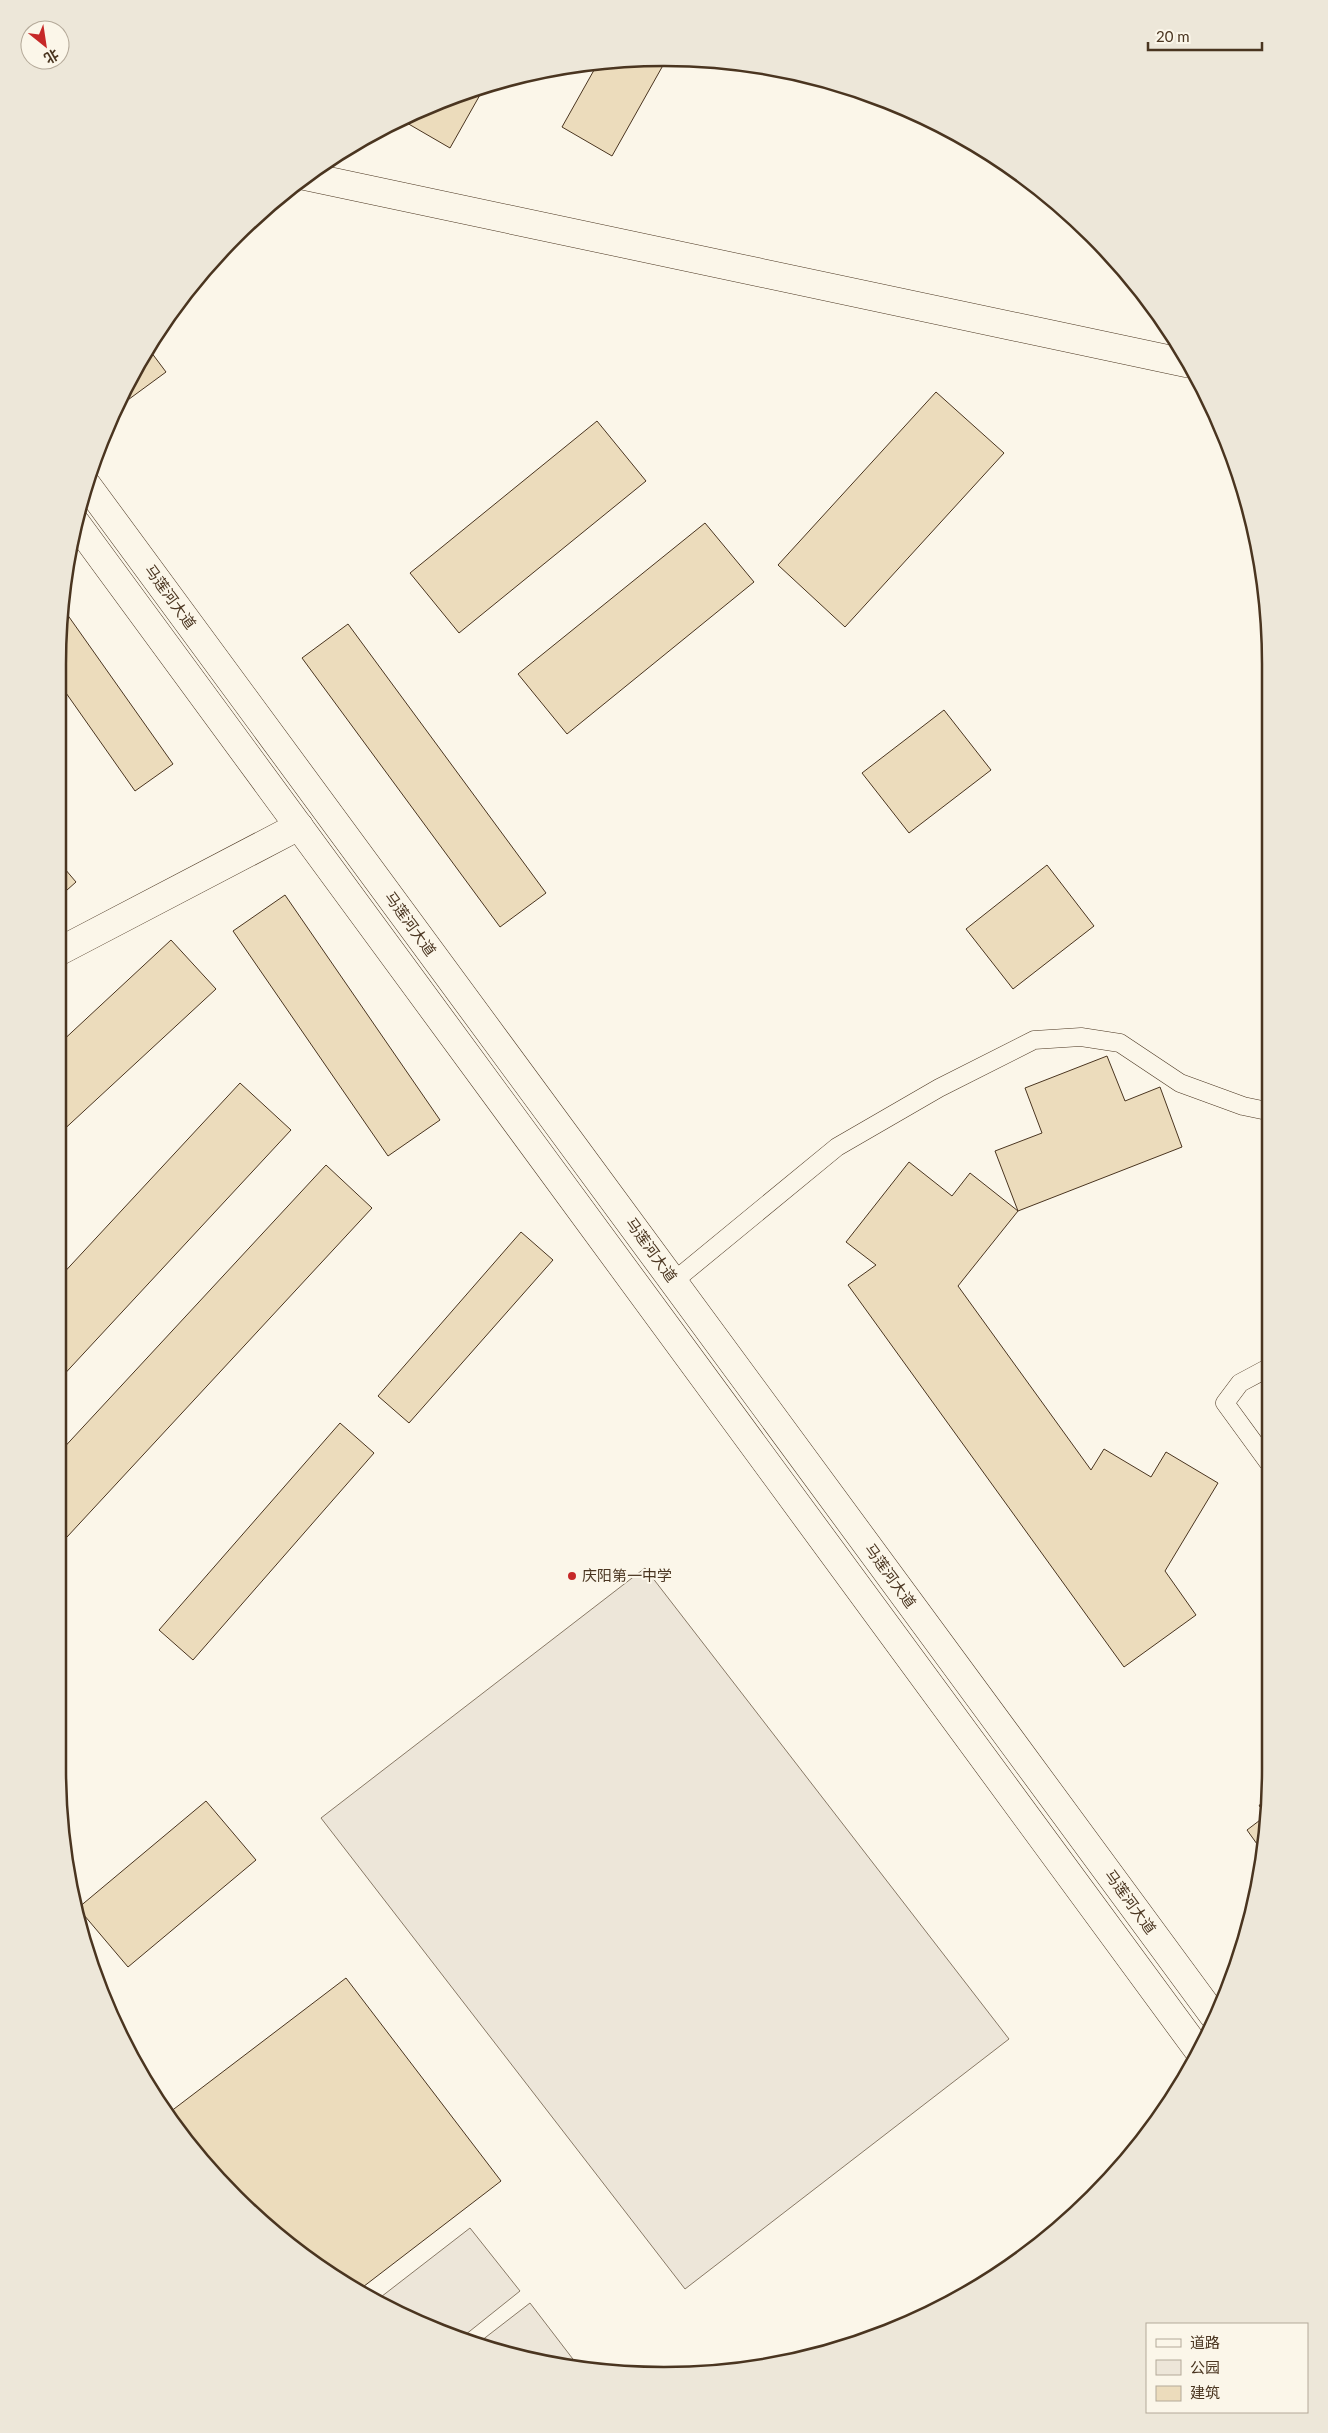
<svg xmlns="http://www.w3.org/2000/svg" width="1328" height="2433" viewBox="0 0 1328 2433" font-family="Lato,'Noto Sans SC',sans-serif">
	<rect width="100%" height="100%" fill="#fbf6e9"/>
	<!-- green -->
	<path fill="#ede6d9" stroke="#887966" d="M645,1568L1009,2039L685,2289L321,1818Z
		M470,2228L520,2291L460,2339L432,2329L377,2300Z
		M530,2303L579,2367L507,2355L477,2344Z"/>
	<!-- building -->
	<path fill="#ecdcbc" stroke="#4a3520" d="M624,59L666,60L612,156L562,127L598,63Z
		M485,86L450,148L400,119Z
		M148,348L166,372L121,405L139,361Z
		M936,392L1004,453L845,627L778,565Z
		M597,421L646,481L459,633L410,573Z
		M705,523L754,582L567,734L518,674Z
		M62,607L173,764L135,791L59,683V625Z
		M348,624L546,893L500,927L302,658Z
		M944,710L991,770L909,833L862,773Z
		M59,862L76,882L58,898Z
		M1047,865L1094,926L1013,989L966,929Z
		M285,895L440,1120L388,1156L233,931Z
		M171,940L216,989L58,1135V1045Z
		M1107,1056L1125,1101L1160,1087L1182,1147L1018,1211L995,1151L1042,1133L1025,1088Z
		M240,1083L291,1130L58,1381V1279Z
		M909,1162L952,1196L970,1173L1018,1211L958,1286L1091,1470L1104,1449L1151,1477L1166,1452L1218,1483L1165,1571L1196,1615L1124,1667L848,1285L876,1265L846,1242Z
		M326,1165L372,1208L67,1537L58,1528V1454Z
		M521,1232L553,1260L409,1423L378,1396Z
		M340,1423L374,1453L193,1660L159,1630Z
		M1269,1791V1812L1259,1806Z
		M206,1801L256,1860L128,1967L78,1908Z
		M1268,1814L1262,1851L1247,1830Z
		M346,1978L501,2181L359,2290L327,2273L264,2225L221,2179L170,2112Z"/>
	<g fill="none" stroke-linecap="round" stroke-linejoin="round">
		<!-- lane casing -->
		<g stroke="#4a3520" stroke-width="19">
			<path id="lane" d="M674,1281L837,1147L939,1088L1034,1040L1081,1037L1120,1043L1180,1083L1243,1106L1267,1111
				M1268,1368L1240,1383L1225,1403L1268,1462"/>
		</g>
		<!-- street casing -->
		<g stroke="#4a3520" stroke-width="29">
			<path id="street" d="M305,176L1186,363
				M58,952L299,826"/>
		</g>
		<!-- secondary casing -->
		<g stroke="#4a3520" stroke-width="29">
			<path id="secondary" d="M87,485L1213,2015
				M76,523L1198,2050"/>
		</g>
		<!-- lane -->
		<use href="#lane" stroke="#fbf6e9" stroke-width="18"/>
		<!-- street -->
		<use href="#street" stroke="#fbf6e9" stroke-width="28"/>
		<!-- secondary -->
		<use href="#secondary" stroke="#fbf6e9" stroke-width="28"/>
	</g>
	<!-- markers -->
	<circle fill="#c62828" stroke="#fbf6e9" stroke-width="2" cx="572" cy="1576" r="5"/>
	<g text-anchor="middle" stroke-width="4" stroke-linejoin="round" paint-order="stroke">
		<!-- street labels -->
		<g font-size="15" fill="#4a3520" stroke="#fbf6e9">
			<text transform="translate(170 597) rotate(54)" y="5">马莲河大道</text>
			<text transform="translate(410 924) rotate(54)" y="5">马莲河大道</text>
			<text transform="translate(651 1250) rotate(54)" y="5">马莲河大道</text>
			<text transform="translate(890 1576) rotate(54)" y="5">马莲河大道</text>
			<text transform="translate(1130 1902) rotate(54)" y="5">马莲河大道</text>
		</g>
		<!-- poi labels -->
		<g font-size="15" fill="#4a3520" stroke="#fbf6e9" text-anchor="start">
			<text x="582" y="1581">庆阳第一中学</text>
		</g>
	</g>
	<!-- crop -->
	<path d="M0 0H1328V2433H0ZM664 66H664A598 598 0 0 1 1262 664V1769A598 598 0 0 1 664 2367H664A598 598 0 0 1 66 1769V664A598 598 0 0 1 664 66Z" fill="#ede7d9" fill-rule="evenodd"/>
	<path fill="none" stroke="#4a3520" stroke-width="2.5" d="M664 66H664A598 598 0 0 1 1262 664V1769A598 598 0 0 1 664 2367H664A598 598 0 0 1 66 1769V664A598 598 0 0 1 664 66Z"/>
	<!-- legend -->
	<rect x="1146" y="2323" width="162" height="90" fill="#fbf6e9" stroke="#b4a999"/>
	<rect x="1156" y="2339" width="25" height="8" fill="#fbf6e9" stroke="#b4a999"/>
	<text x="1190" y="2348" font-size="15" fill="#4a3520">道路</text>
	<rect x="1156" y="2360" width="25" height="15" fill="#ede6d9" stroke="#b4a999"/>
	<text x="1190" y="2373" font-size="15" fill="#4a3520">公园</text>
	<rect x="1156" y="2386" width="25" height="15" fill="#ecdcbc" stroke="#b4a999"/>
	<text x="1190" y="2398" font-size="15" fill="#4a3520">建筑</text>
	<!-- north arrow -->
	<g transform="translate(45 45) rotate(150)"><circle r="24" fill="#fbf6e9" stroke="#b4a999"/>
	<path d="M0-4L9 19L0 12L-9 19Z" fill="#c62828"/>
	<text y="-8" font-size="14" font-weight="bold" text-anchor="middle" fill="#4a3520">北</text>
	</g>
	<!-- scale -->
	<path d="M1148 42v8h114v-8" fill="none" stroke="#4a3520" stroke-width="2.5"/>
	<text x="1156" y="42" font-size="15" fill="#4a3520" stroke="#fbf6e9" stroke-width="4" paint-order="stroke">20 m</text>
</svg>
